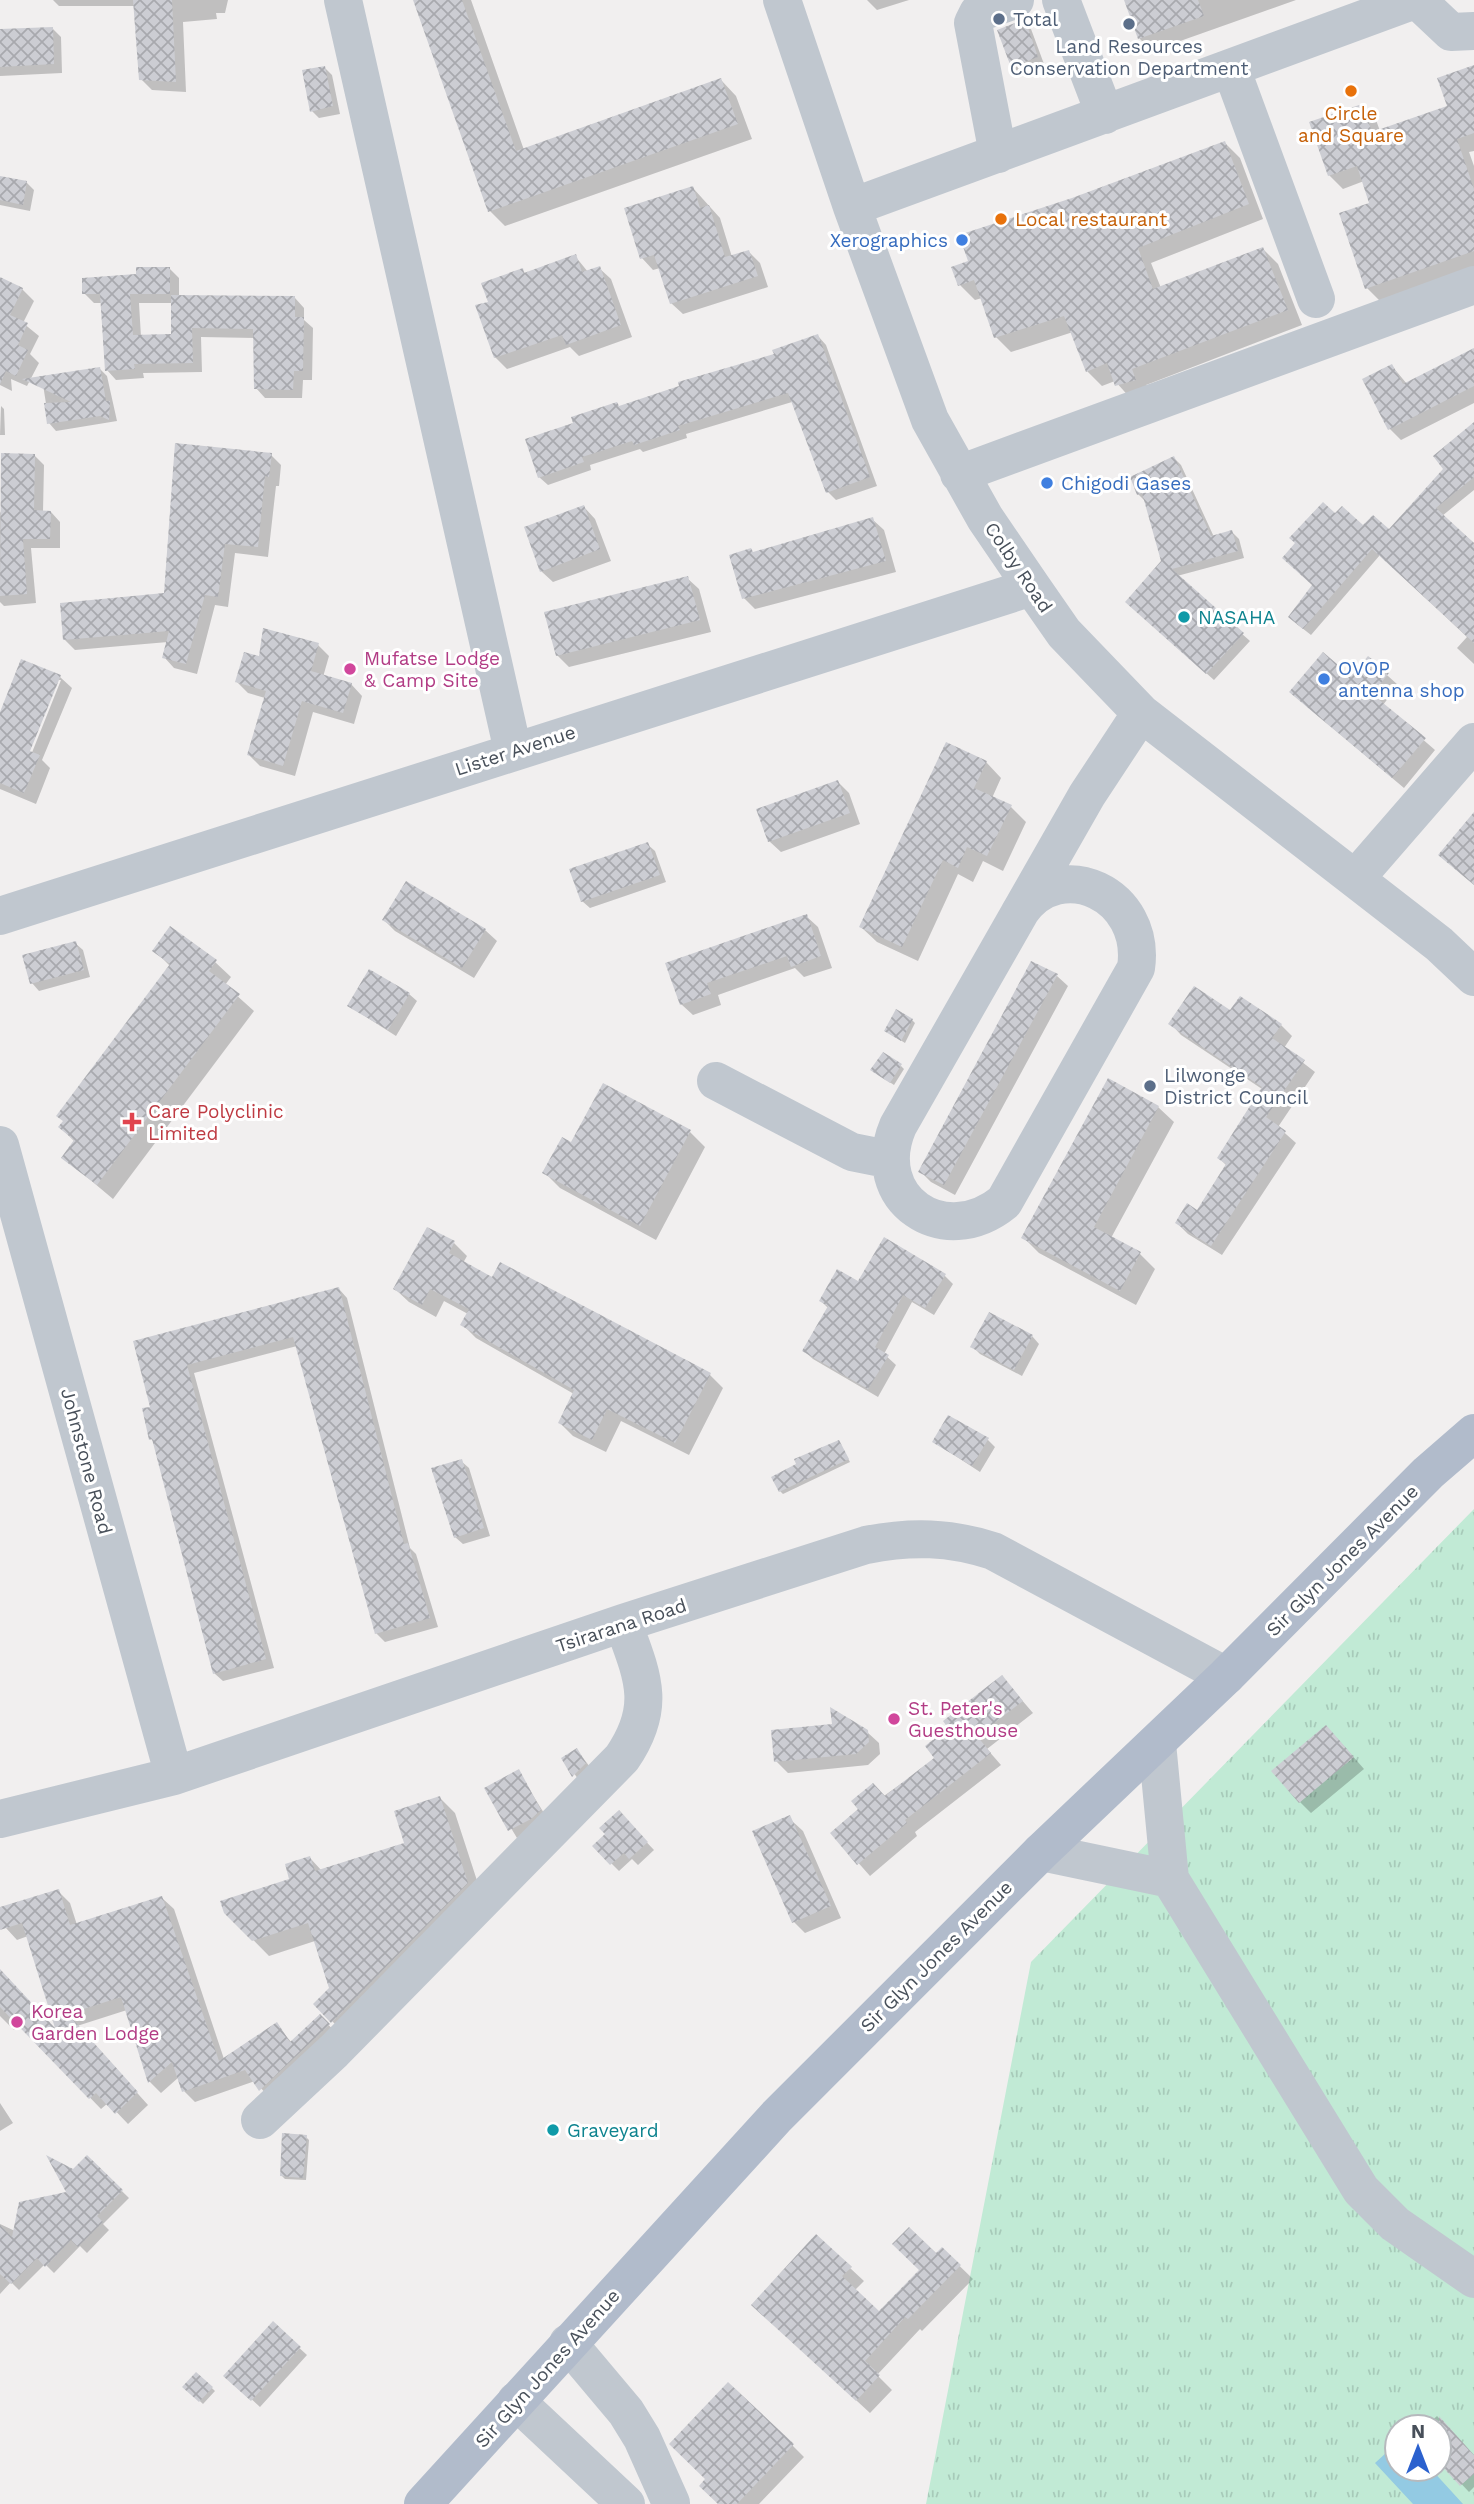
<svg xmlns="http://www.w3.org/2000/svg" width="1474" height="2504" viewBox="0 0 1474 2504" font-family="'Work Sans',sans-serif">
	<defs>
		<pattern id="grass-tufts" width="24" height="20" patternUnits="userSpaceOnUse" patternTransform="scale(1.75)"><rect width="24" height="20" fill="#c1ead5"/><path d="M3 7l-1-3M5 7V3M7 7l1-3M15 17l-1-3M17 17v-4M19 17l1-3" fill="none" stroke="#a7cab9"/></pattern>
		<pattern id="building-cross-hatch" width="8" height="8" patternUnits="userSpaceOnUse" patternTransform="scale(1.75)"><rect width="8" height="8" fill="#cccdd3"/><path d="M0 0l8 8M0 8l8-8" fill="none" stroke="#a8a9ae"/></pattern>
	</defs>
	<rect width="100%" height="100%" fill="#f1efef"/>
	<!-- grass -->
	<path fill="url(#grass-tufts)" fill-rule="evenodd" d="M1474,1509V2504H926L1031,1962ZM1397,2427H1439V2469H1397Z"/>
	<!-- water -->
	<path fill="#93cae3" d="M1397,2443V2469H1431L1463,2504H1413L1375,2463Z"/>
	<!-- shadow -->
	<path fill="#0003" fill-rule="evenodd" d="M53,0H228L225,13H216L217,19L183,22L186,92L152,90L141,79L135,6H59Z
		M415,0H471L524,150L721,80L736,96L752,139L505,226L490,211Z
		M867,0H909L877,10Z
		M1126,0H1296L1152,51L1139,38Z
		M1024,21L1031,29L1044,64L1019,73L1012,66Z
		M52,28L61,37L62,73L0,76V31Z
		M1474,67V151L1469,152L1474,166V269L1380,301L1367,288L1372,204L1364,181L1343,189L1329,175L1362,106L1376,120L1380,131L1449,107Z
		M325,68L332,75L340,114L319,118L312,111Z
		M1225,143L1240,158L1263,219L1151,263L1161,288L1263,249L1278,264L1302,325L1146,385L1149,395L1132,400L1115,381L1102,386L1087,371L1073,332L1011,352L996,337L982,298L975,300L960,285L970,262L1073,200Z
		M0,178L27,183L34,190L30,211L0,205Z
		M693,188L720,218L732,257L749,252L760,263L768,287L683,314L671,303L660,268L653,270L642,258Z
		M575,256L588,272L599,268L611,279L632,337L579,356L570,347L507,369L495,357L490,303L522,270L526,274Z
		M169,268L179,278V297L295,298L304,308V320L313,328L312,380H303L302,398H265L256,388L255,338L201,337L202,372L143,373L144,378L116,380L107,370L103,303H94L84,293ZM139,303H173V336L141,337Z
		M0,279L22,289L34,301L23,323L39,336L30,354L39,363L27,386L11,379L12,391L0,385Z
		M818,336L826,345L877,486L836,500L828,492L792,402L686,434L687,438L643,452L640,449L590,465L591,470L548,485L539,477L620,408L776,355Z
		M1474,350V403L1401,440L1389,428L1392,366L1407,384Z
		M100,369L107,376L117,421L56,431L49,423L42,378Z
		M1,406L4,409L5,435H0Z
		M1474,425V490L1442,516L1474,543V664L1457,648L1467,637L1380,555L1311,635L1297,624L1314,585L1335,516L1363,528L1389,531L1446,469Z
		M34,455L44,465L43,512H51L60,522V548H31L36,603L4,606L0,602V513Z
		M271,455L281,465L279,486H276L268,557L235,553L228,607L215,605L197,674L174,668L164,657L168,642L75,650L65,640L166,595Z
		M1174,458L1181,465L1214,537L1232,532L1239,539L1244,558L1177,576L1250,641L1214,680L1134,609L1163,561L1145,501L1138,494Z
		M584,507L595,519L611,561L553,582L541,571Z
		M872,519L884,530L896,572L755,609L744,598L754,553Z
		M687,578L699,589L711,632L569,667L557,655L548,612Z
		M318,645L329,656L323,677L351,684L362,696L354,724L313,712L295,776L260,766L249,755L265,698L248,693L237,682Z
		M1368,658L1398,685L1383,705L1435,750L1404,788L1303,703L1351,678Z
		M22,662L60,677L72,688L42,760L50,768L36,804L0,789V716ZM58,680H61L29,760L25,758Z
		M986,762L1001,778L992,798L1011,807L1026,822L1003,871L983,861L973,882L958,874L918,961L877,942L861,927Z
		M838,782L849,793L860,824L781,852L769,841Z
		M647,844L655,851L666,882L590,908L582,901Z
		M806,916L818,927L832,968L804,977L795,968L718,995L721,1005L693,1015L681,1004L667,964Z
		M384,920L485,930L497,941L474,978L395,931Z
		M75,943L83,950L90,977L39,991L32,983Z
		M154,950L215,962L231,977L225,985L254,1011L113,1199L63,1157L75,1142L60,1127L171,967Z
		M1032,963L1057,976L1068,986L955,1195L931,1182L920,1171Z
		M409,994L417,1001L396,1036L349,1006Z
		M1230,1013L1281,1025L1292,1036L1284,1048L1315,1072L1278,1127L1296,1143L1222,1255L1188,1234L1177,1223L1197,1212L1227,1166L1219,1158L1262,1089L1181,1035L1171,1024Z
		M912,1020L915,1023L905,1043L886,1031Z
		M901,1066L904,1069L894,1085L876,1073Z
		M1158,1107L1174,1122L1111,1238L1140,1254L1155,1269L1136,1305L1039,1253L1024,1238Z
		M690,1132L705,1147L656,1240L560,1188L544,1172L572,1144Z
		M454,1243L467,1256L463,1263L492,1279L710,1375L723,1388L689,1455L621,1421L606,1452L573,1436L560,1423L574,1394L476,1338L462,1324L468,1314L444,1301L436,1317L409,1302L395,1289Z
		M944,1275L953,1284L934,1315L912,1302L884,1354L896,1365L878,1397L813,1359L804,1351L829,1309L821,1301L859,1283Z
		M339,1289L347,1298L410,1548L416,1554L438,1627L385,1642L376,1633L297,1346L194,1373L274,1668L223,1681L214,1673L155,1443L151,1439L152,1408L135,1342Z
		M1032,1336L1039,1344L1022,1376L980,1354L972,1346Z
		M988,1440L995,1447L980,1472L934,1442Z
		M841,1446L850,1462L783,1494L780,1491Z
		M461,1461L469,1468L490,1536L463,1544L455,1537Z
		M1002,1677L1033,1713L987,1749L1001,1765L915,1832L917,1836L870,1876L832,1833L937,1758Z
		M867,1732L879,1743L880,1754L868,1765L788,1773L776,1761Z
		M1337,1738L1364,1769L1311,1813L1300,1802Z
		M577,1750L593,1771L581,1783L563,1758Z
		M518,1771L547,1818L517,1838L487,1788Z
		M440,1798L455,1813L483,1899L348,2037L315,2004L331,1989L315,1941L269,1956L226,1912L291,1880L310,1858L322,1871L407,1844Z
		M619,1813L654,1850L638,1865L632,1859L619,1871L594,1846L607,1834Z
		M791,1820L803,1831L841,1918L805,1933L794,1922Z
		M58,1891L70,1903L77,1925L162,1898L174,1909L224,2059L276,2024L292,2043L320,2016L340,2037L272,2101L255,2081L195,2102L184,2091L179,2077L161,2093L150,2082L127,2010L77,2026L148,2105L128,2124L108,2103L101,2109L20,2025L14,2030L0,2016V1971L58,2034L28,1936L17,1940L6,1928L0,1909Z
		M0,2103L13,2123L0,2131Z
		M306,2137L309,2140L306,2180L285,2179L282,2176Z
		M87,2157L129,2198L103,2224L109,2230L87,2253L80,2246L54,2273L45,2264L19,2290L11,2282L0,2294V2224L15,2231L69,2193L74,2171Z
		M942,2249L973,2279L922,2331L920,2329L877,2375L892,2390L870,2413L767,2318L850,2268L864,2281L855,2290L880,2313Z
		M273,2324L307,2355L260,2407L226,2376Z
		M197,2374L215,2391L203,2404L185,2387Z
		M1437,2416L1474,2457V2487L1469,2492L1439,2460V2427H1425Z
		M792,2445L804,2457L759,2504H720L707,2479Z"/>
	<!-- building -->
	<path fill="url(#building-cross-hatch)" d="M133,0H172L176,82L139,80Z
		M413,0H462L516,151L721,78L738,124L488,212Z
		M1124,0H1198L1204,16L1138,39Z
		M1025,19L1038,57L1011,67L997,30Z
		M53,27L54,64L0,67V29Z
		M1474,65V133L1457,139L1474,189V251L1365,289L1339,213L1369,203L1357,166L1328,176L1309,122L1362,104L1372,132L1447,106L1437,78Z
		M325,66L333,106L310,112L302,70Z
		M1225,141L1249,204L1138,248L1153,289L1263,247L1288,310L1132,369L1136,380L1115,386L1107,363L1086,372L1064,316L994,338L974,280L958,286L951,267L968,261L959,235L1072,198Z
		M0,176L27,181L23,205L0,200Z
		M693,186L700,208L709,205L725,257L749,250L758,276L670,304L654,255L640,259L624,208Z
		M576,254L582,272L600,266L621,325L566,345L562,335L494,358L475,305L488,302L481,283L523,268L524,273Z
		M136,267H170V294H130L133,335L171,334V295L295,296V317H304L303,371H294L293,390L254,389L253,329L192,328L193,363L134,364L135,369L105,371L100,294H82V278L136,274Z
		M0,277L23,288L10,315L28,323L18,345L28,350L16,376L6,371L0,384Z
		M818,334L870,477L826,493L788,393L678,426L680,430L634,445L632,441L582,457L584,462L538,478L525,439L573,423L571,417L617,402L619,406L679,386L678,382L774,354L772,350Z
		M1474,348V386L1388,430L1362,379L1392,364L1403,384Z
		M100,367L106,401H110L109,420L100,416L47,424L44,403L71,402L22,379Z
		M1474,422V477L1436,508L1474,543V643L1372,549L1303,629L1288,617L1312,585L1282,558L1295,543L1289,538L1323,502L1335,513L1342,506L1363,525L1373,515L1389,529L1443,469L1433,456Z
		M175,443L272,453L269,477L265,476L258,547L225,544L218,597L205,595L186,664L162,658L169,631L63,640L60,603L164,593Z
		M1,453L35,454L34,510L51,511L50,539H23L27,594L0,596Z
		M1174,456L1211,536L1232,530L1238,551L1172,569L1244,633L1206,674L1125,602L1161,561L1142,493L1137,495L1130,477Z
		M584,505L600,549L540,572L524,527Z
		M873,517L886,561L742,599L729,555L751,548L753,552Z
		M688,576L700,620L556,656L544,612Z
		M263,628L319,643L311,671L352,683L343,713L302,701L283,766L247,755L266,691L235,682L244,652L259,656Z
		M1323,652L1351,676L1368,656L1389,673L1372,694L1426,738L1392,778L1289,692Z
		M21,659L61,675L30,751L40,755L24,793L0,783V712Z
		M946,742L987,761L974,788L1012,805L987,856L967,847L958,868L943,860L902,947L859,927Z
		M838,780L850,813L768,842L756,809Z
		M1474,812V885L1438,855Z
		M648,842L660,875L581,902L569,869Z
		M406,881L486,929L462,968L382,920Z
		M807,914L821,956L791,967L787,956L707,983L711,994L680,1005L665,963Z
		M170,926L217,960L209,971L240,994L97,1185L61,1158L74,1140L58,1127L63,1121L56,1116L170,964L152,951Z
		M76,941L84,970L30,984L22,955Z
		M1031,961L1058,974L944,1185L918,1172Z
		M369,969L410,993L388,1030L347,1006Z
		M1194,986L1230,1010L1240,996L1282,1024L1272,1038L1305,1060L1266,1117L1286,1131L1211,1246L1175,1223L1187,1203L1197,1210L1226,1164L1217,1158L1262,1087L1168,1024Z
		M896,1009L913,1019L901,1041L884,1031Z
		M883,1052L902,1064L890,1083L870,1070Z
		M1108,1078L1159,1106L1094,1227L1141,1252L1120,1291L1021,1238Z
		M603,1083L691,1130L640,1226L542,1173L562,1137L571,1142Z
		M427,1227L455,1241L449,1253L492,1277L500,1262L711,1373L675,1443L607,1409L592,1440L558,1423L574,1390L460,1325L469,1309L430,1289L422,1305L393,1289Z
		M884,1237L946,1274L925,1308L903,1295L875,1347L889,1355L868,1389L802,1351L828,1306L819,1301L837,1269L858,1281Z
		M339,1287L404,1544L408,1543L430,1618L375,1634L293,1337L187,1365L266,1659L213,1674L152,1439L149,1440L142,1408L150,1407L133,1341Z
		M989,1312L1033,1335L1014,1370L970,1347Z
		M948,1415L989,1438L972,1466L932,1442Z
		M839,1440L849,1459L779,1492L771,1477L796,1464L794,1459Z
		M462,1459L484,1528L454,1538L431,1468Z
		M1002,1675L1023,1701L977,1736L991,1753L905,1820L907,1823L857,1865L830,1833L858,1809L851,1801L873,1783L885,1796L934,1758L925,1746L948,1728L943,1721Z
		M830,1707L868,1730L869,1742L856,1754L774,1762L771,1730L832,1724Z
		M1326,1725L1354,1757L1299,1803L1271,1771Z
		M577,1748L586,1763L572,1777L561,1758Z
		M519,1769L541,1810L531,1819L508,1831L484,1788Z
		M440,1796L468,1883L331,2023L313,2004L329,1988L308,1923L252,1941L224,1913L220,1901L289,1879L285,1864L310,1856L315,1871L404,1843L394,1811Z
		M619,1810L648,1842L629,1859L624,1853L610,1865L592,1846L605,1834L599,1828Z
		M790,1815L831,1906L792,1923L752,1831Z
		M59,1889L70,1925L162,1896L219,2061L277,2022L290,2042L320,2014L330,2024L259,2091L245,2070L182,2092L172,2062L148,2083L121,1997L68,2014L138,2092L115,2114L96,2093L89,2099L0,2007V1969L55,2028L22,1923L0,1930V1907Z
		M282,2133L307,2135L303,2178L280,2176Z
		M46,2155L73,2169L87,2155L123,2190L97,2216L103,2222L78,2247L71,2240L45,2267L37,2258L11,2284L0,2274V2225L12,2237L19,2202L66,2192Z
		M909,2227L936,2253L942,2247L961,2265L908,2319L905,2317L865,2361L880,2375L856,2401L751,2305L816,2234L852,2267L842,2276L879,2311L919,2270L892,2244Z
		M273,2321L301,2347L251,2401L223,2376Z
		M196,2372L213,2387L199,2402L182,2387Z
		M728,2382L794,2444L737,2504H718L699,2486L705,2479L669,2444Z
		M1439,2416L1474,2455V2474L1460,2486L1439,2463Z"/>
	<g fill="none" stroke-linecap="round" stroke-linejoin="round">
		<!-- minor -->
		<path stroke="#c0c7cf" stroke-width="38" d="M343,0L513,751
			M782,0L852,207L930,420L985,518L1032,587L1064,633L1141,713L1439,944L1474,977
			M1061,0L1105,115
			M1417,0L1451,32L1474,31
			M1231,68L1316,299
			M998,154L973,23L978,13L1015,0
			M852,207L1415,0
			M959,474L1474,285
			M1355,879L1474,742
			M1020,912C1060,854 1147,894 1136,968L1004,1202C944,1251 867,1199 898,1126L1087,795L1141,713
			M0,916L1032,587
			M716,1081L852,1152L877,1157L890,1155
			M0,1145L174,1776
			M1157,1743L1170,1879L1361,2190L1395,2224L1474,2279
			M0,1819L174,1776L623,1623L866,1545C912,1536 949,1537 993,1551L1226,1676
			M1041,1852L1170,1879
			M260,2120L334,2051L622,1758C657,1707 643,1677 623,1623
			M568,2343L626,2412L642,2438L671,2503
			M516,2401L626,2504"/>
		<!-- major -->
		<path stroke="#b1bbcb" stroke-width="38" d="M423,2504L777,2116L1041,1852L1226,1676L1428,1473L1474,1433"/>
	</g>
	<!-- markers -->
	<g fill="#5c6f8a" stroke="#fff" stroke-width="2.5">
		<circle cx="999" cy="19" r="7"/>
		<circle cx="1129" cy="24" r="7"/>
		<circle cx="1150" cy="1086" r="7"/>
	</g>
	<g fill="#e8710a" stroke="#fff" stroke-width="2.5">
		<circle cx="1351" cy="91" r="7"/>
		<circle cx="1001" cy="219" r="7"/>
	</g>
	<g fill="#3f7fe0" stroke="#fff" stroke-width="2.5">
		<circle cx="962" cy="240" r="7"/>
		<circle cx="1047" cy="483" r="7"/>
		<circle cx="1324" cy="679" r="7"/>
	</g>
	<g fill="#0f9aa8" stroke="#fff" stroke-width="2.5">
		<circle cx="1184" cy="617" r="7"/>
		<circle cx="553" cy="2130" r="7"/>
	</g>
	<g fill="#d1479c" stroke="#fff" stroke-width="2.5">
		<circle cx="350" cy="669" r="7"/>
		<circle cx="894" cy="1719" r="7"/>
		<circle cx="17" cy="2022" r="7"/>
	</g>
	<path fill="#e0444e" stroke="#fff" stroke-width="2.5" d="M128.5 1111.5h7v7h7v7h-7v7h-7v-7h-7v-7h7z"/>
	<g text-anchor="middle" stroke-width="6" stroke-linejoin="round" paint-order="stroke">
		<!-- service labels -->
		<g font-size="19" fill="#4e5e75" stroke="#fff" text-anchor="start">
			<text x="1013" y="26">Total</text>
			<text x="1129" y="53" text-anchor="middle">Land Resources<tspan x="1129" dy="22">Conservation Department</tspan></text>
			<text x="1164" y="1082">Lilwonge<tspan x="1164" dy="22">District Council</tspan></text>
		</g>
		<!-- food labels -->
		<g font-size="19" fill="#c56008" stroke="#fff">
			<text x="1351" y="120">Circle<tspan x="1351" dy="22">and Square</tspan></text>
			<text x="1015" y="226" text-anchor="start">Local restaurant</text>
		</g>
		<!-- shop labels -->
		<g font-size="19" fill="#366cbe" stroke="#fff" text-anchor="start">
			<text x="948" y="247" text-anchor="end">Xerographics</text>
			<text x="1061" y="490">Chigodi Gases</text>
			<text x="1338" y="675">OVOP<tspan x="1338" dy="22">antenna shop</tspan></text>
		</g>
		<!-- street labels -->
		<g font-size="19" fill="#48505a" stroke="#fff">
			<text transform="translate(1019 567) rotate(56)" y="7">Colby Road</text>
			<text transform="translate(515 750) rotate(-18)" y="7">Lister Avenue</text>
			<text transform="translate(87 1461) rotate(75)" y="7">Johnstone Road</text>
			<text transform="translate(1342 1560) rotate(-45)" y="7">Sir Glyn Jones Avenue</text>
			<text transform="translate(621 1625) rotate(-18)" y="7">Tsirarana Road</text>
			<text transform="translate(936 1956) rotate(-45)" y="7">Sir Glyn Jones Avenue</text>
			<text transform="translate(547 2368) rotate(-48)" y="7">Sir Glyn Jones Avenue</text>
		</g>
		<!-- culture labels -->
		<g font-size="19" fill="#0d838f" stroke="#fff" text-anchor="start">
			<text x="1198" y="624">NASAHA</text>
			<text x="567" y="2137">Graveyard</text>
		</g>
		<!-- hotel labels -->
		<g font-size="19" fill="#b23c85" stroke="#fff" text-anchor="start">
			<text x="364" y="665">Mufatse Lodge<tspan x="364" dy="22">&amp; Camp Site</tspan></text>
			<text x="908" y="1715">St. Peter's<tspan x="908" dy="22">Guesthouse</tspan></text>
			<text x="31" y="2018">Korea<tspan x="31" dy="22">Garden Lodge</tspan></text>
		</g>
		<!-- health labels -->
		<g font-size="19" fill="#be3a42" stroke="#fff" text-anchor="start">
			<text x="148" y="1118">Care Polyclinic<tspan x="148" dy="22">Limited</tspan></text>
		</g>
	</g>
	<!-- north arrow -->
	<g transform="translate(1418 2448)"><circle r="33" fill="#ffffff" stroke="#b6b9bd" stroke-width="2"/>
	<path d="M0-5L12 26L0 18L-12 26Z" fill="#2b61ce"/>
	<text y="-10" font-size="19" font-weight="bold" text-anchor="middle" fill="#48505a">N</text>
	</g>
</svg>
